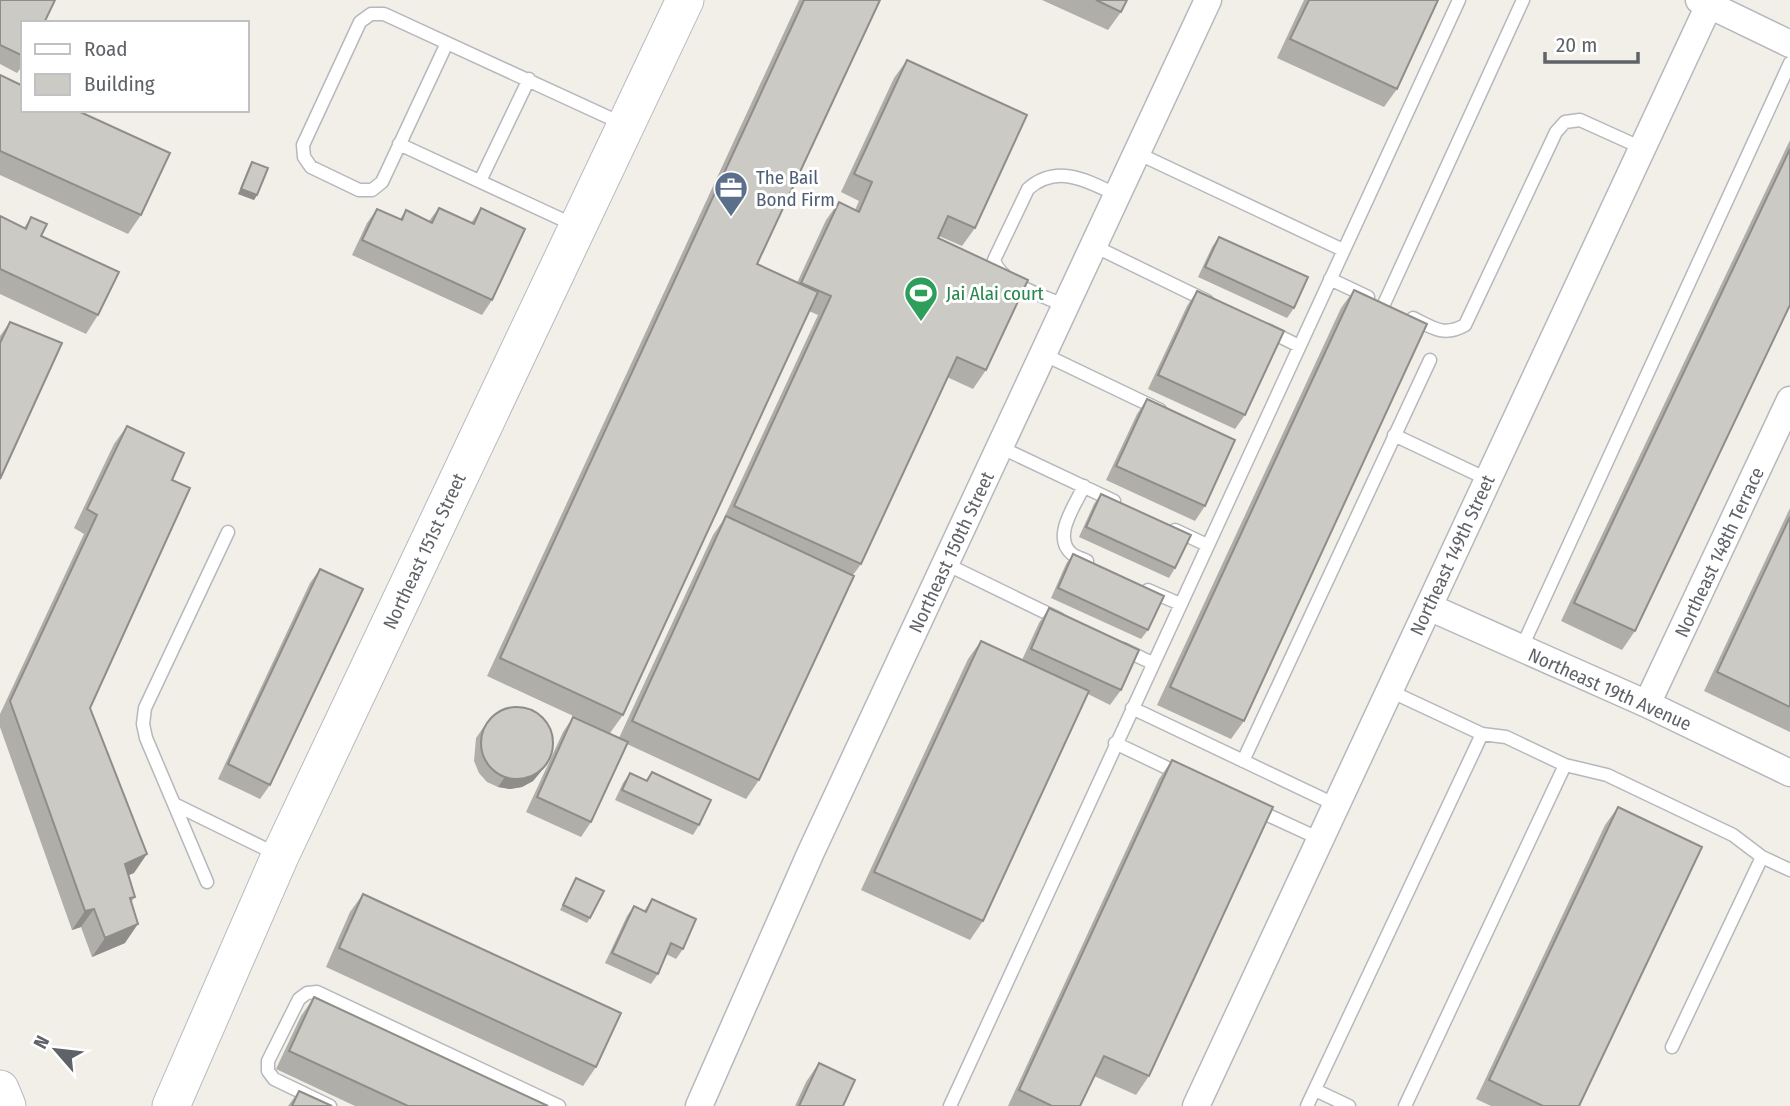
<svg xmlns="http://www.w3.org/2000/svg" width="1790" height="1106" viewBox="0 0 1790 1106" font-family="'Fira Sans Condensed',sans-serif">
	<rect width="100%" height="100%" fill="#f1efe8"/>
	<g fill="none" stroke-linecap="round" stroke-linejoin="round">
		<!-- lane casing -->
		<g stroke="#b5b8bc" stroke-width="15">
			<path id="lane" d="M447,43L382,182L372,190H359L311,167L304,157L303,145L360,22L371,14H384L623,124
				M399,144L574,225
				M1137,153L1343,250
				M480,181L529,79
				M1094,246L1207,301
				M1330,279L1368,297
				M1384,304L1523,0
				M1066,306C1044,296 1001,284 994,260L1028,189C1057,163 1088,181 1117,195
				M1413,318C1433,328 1444,337 1465,325L1556,132L1565,122L1580,120L1642,148
				M1267,330L1299,346
				M1043,354L1160,410
				M1394,435L1487,479
				M1000,447L1114,501
				M1084,486C1076,504 1051,537 1072,554C1076,557 1083,559 1087,561
				M1175,530L1207,545
				M946,564L1059,619
				M1148,590L1180,604
				M1123,649L1152,663
				M1521,649L1790,63
				M1390,691L1482,734L1506,737L1565,765
				M1132,708L1336,805
				M1115,743L1180,774
				M1243,761L1430,360
				M176,805L276,854
				M1257,810L1320,839
				M207,882L146,738L143,724L145,708L228,532
				M1672,1047L1762,857
				M1315,1090L1349,1106
				M330,1106L274,1079L268,1071V1061L299,999L307,993L317,992L559,1106
				M950,1106L1459,0
				M1307,1106L1482,734
				M1405,1106L1565,765L1607,775L1733,835L1762,857L1790,870"/>
		</g>
		<!-- street casing -->
		<g stroke="#b5b8bc" stroke-width="29">
			<path id="street" d="M1699,0L1790,44
				M1429,607L1647,704L1790,773
				M1647,704L1790,400
				M699,1106L811,852L1208,0
				M1196,1106L1709,5"/>
		</g>
		<!-- secondary casing -->
		<g stroke="#b6babf" stroke-width="39">
			<path id="secondary" d="M0,1089L7,1106
				M171,1106L280,856L685,0"/>
		</g>
		<!-- lane -->
		<use href="#lane" stroke="#fff" stroke-width="12"/>
		<!-- street -->
		<use href="#street" stroke="#fff" stroke-width="26"/>
		<!-- secondary -->
		<use href="#secondary" stroke="#fff" stroke-width="37"/>
	</g>
	<!-- wall -->
	<path fill="#afaea9" d="M0,0L23,23V65L17,73L0,64Z
		M799,0H880L757,264L797,283L826,220L839,202L855,210L859,201L841,192L894,78L907,60L975,228L962,246L939,236L938,238L986,370L973,389L947,377L861,564L853,575L759,780L746,799L627,744L591,822L581,837L526,812L563,732L573,717L619,738L713,535L722,522L818,315L809,311L623,715L610,733L487,676Z
		M1042,0H1127L1121,12L1108,30Z
		M1304,0H1438L1397,89L1384,107L1277,58Z
		M0,75L141,215L128,234L0,175Z
		M1790,140V305L1635,631L1622,650L1561,621Z
		M252,162L257,195L254,200L238,194L249,167Z
		M439,208L471,223L481,208L492,300L482,315L352,255L367,223L377,209L400,219L406,210L429,221Z
		M0,216L24,228L31,217L41,236L98,315L86,334L0,294Z
		M1219,237L1294,308L1287,318L1198,277L1212,247Z
		M1354,290L1244,721L1231,739L1157,705L1341,308Z
		M1197,291L1245,415L1235,429L1148,389L1187,306Z
		M10,322L0,479V336Z
		M1147,399L1205,506L1195,521L1106,480L1137,414Z
		M127,426L172,480L90,708L134,873L128,875L135,897L131,902L125,943L92,957L81,927L72,930L0,727V714L84,534L74,528L114,444Z
		M1101,494L1175,568L1169,578L1079,537L1094,504Z
		M1790,508V732L1704,691Z
		M1073,554L1148,630L1141,639L1051,598L1066,564Z
		M320,569L270,785L260,799L218,779L310,583Z
		M1049,608L1121,690L1110,705L1088,694L983,921L970,940L861,890L968,659L981,641L1022,660L1039,623Z
		M490,718L548,763L533,781L522,787L510,789L498,787L487,782L479,773L474,761L476,738Z
		M1172,760L1149,1076L1136,1095L1094,1076L1080,1106H1008L1159,779Z
		M652,772L699,825L693,835L615,800L623,783L630,773L646,780Z
		M1618,807L1579,1106H1491L1476,1099L1605,825Z
		M576,878L590,918L587,923L560,910Z
		M363,894L596,1067L583,1086L326,967L350,912Z
		M652,899L683,949L676,959L666,954L658,974L651,984L605,963L627,916L634,906L644,911Z
		M314,997L548,1106H355L276,1069L301,1016Z
		M819,1063L843,1106H795L806,1082Z
		M299,1091L332,1106H288Z"/>
	<!-- shaded-wall -->
	<path fill="#8f8d8a" d="M241,189L257,195L254,200L238,194Z
		M548,763L533,781L522,787L510,789L498,787L505,777Z
		M147,854L134,873L112,882L125,864Z
		M94,909L81,927L72,930L85,911Z
		M138,924L125,943L92,957L105,938Z"/>
	<!-- building -->
	<path fill="#cccac5" stroke="#8f8d8a" stroke-width="2" d="M0,0H55L44,23H23V56L0,45Z
		M804,0H880L757,264L818,292L623,715L500,658Z
		M1096,0H1127L1121,12Z
		M1309,0H1438L1397,89L1290,39Z
		M907,60L1027,115L975,228L948,216L938,238L1028,280L986,370L957,357L861,564L734,506L831,296L801,283L839,202L859,212L872,182L854,174Z
		M0,75L23,86V110H76L170,153L141,215L0,151Z
		M1790,149V305L1635,631L1574,603Z
		M252,162L268,168L257,195L241,189Z
		M439,208L474,224L481,208L525,229L492,300L362,240L377,209L402,220L406,210L432,223Z
		M0,216L26,229L31,217L47,224L41,236L119,272L98,315L0,269Z
		M1219,237L1308,277L1294,308L1205,267Z
		M1354,290L1427,324L1244,721L1170,687Z
		M1197,291L1284,331L1245,415L1158,375Z
		M10,322L62,343L0,479V343Z
		M1147,399L1235,440L1205,506L1116,466Z
		M127,426L184,453L172,480L190,488L90,708L147,854L125,864L135,897L130,898L138,924L105,938L94,909L85,911L10,701L97,515L87,509Z
		M1101,494L1191,535L1175,568L1086,527Z
		M726,516L854,576L759,780L632,721Z
		M1790,517V707L1717,672Z
		M1073,554L1164,596L1148,630L1058,588Z
		M320,569L363,589L270,785L228,764Z
		M1049,608L1139,650L1121,690L1031,649Z
		M981,641L1089,691L983,921L874,872Z
		M481 743a36 36 0 1 1 72 0a36 36 0 1 1-72 0Z
		M573,717L628,742L591,822L537,797Z
		M1172,760L1273,807L1149,1076L1104,1056L1080,1106H1052L1019,1090Z
		M652,772L711,800L699,825L622,790L630,773L647,781Z
		M1618,807L1702,847L1579,1106H1543L1489,1080Z
		M576,878L604,891L590,918L563,905Z
		M363,894L621,1013L596,1067L339,948Z
		M652,899L696,919L683,949L671,943L658,974L612,953L634,906L646,912Z
		M314,997L548,1106H408L289,1051Z
		M819,1063L855,1080L843,1106H799Z
		M299,1091L332,1106H292Z"/>
	<!-- icons -->
	<defs>
		<g id="office-pin" transform="scale(1.75)"><path d="M0 17L-7.5 6A9.5 9.5 0 1 1 7.5 6Z" fill="#5c6f8a" stroke="#fff"/><path d="M-6-3h4V-5.5h4V-3h4V5H-6ZM-1-4.5V-3h2v-1.5ZM-6 0V1H6V0Z" fill="#fff"/></g>
		<g id="stadium-pin" transform="scale(1.75)"><path d="M0 17L-7.5 6A9.5 9.5 0 1 1 7.5 6Z" fill="#2e9e5b" stroke="#fff"/><path d="M0-5a6.5 5 0 1 0 0 10a6.5 5 0 1 0 0-10ZM-3.5-1.8h7v3.6h-7Z" fill="#fff"/></g>
	</defs>
	<g fill-rule="evenodd">
		<use href="#office-pin" x="731" y="188"/>
		<use href="#stadium-pin" x="921" y="293"/>
	</g>
	<g text-anchor="middle" stroke-width="6" stroke-linejoin="round" paint-order="stroke">
		<!-- service labels -->
		<g font-size="19" fill="#4e5e75" stroke="#fff" text-anchor="start">
			<text x="756" y="184">The Bail<tspan x="756" dy="22">Bond Firm</tspan></text>
		</g>
		<!-- leisure labels -->
		<g font-size="19" fill="#27864d" stroke="#fff" text-anchor="start">
			<text x="946" y="300">Jai Alai court</text>
		</g>
		<!-- street labels -->
		<g font-size="19" fill="#5f6368" stroke="#fff">
			<text transform="translate(424 551) rotate(-65)" y="7">Northeast 151st Street</text>
			<text transform="translate(951 552) rotate(-65)" y="7">Northeast 150th Street</text>
			<text transform="translate(1719 552) rotate(-65)" y="7">Northeast 148th Terrace</text>
			<text transform="translate(1452 555) rotate(-65)" y="7">Northeast 149th Street</text>
			<text transform="translate(1610 689) rotate(24)" y="7">Northeast 19th Avenue</text>
		</g>
	</g>
	<!-- legend -->
	<rect x="21" y="21" width="228" height="91" fill="#ffffff" stroke="#bfc1c3" stroke-width="2"/>
	<rect x="35" y="44" width="35" height="10" fill="#ffffff" stroke="#bfc1c3" stroke-width="2"/>
	<text x="84" y="56" font-size="21" fill="#5f6368">Road</text>
	<rect x="35" y="74" width="35" height="21" fill="#cccac5" stroke="#bfc1c3" stroke-width="2"/>
	<text x="84" y="91" font-size="21" fill="#5f6368">Building</text>
	<!-- north arrow -->
	<g transform="translate(56 1050) rotate(298)" stroke="#ffffff" stroke-width="5" paint-order="stroke">
	<path d="M0-5L12 26L0 18L-12 26Z" fill="#5f6368"/>
	<text y="-10" font-size="19" font-weight="bold" text-anchor="middle" fill="#5f6368">N</text>
	</g>
	<!-- scale -->
	<path d="M1545 52v10h93v-10" fill="none" stroke="#5f6368" stroke-width="3.5"/>
	<text x="1556" y="52" font-size="21" fill="#5f6368" stroke="#ffffff" stroke-width="5" paint-order="stroke">20 m</text>
</svg>
